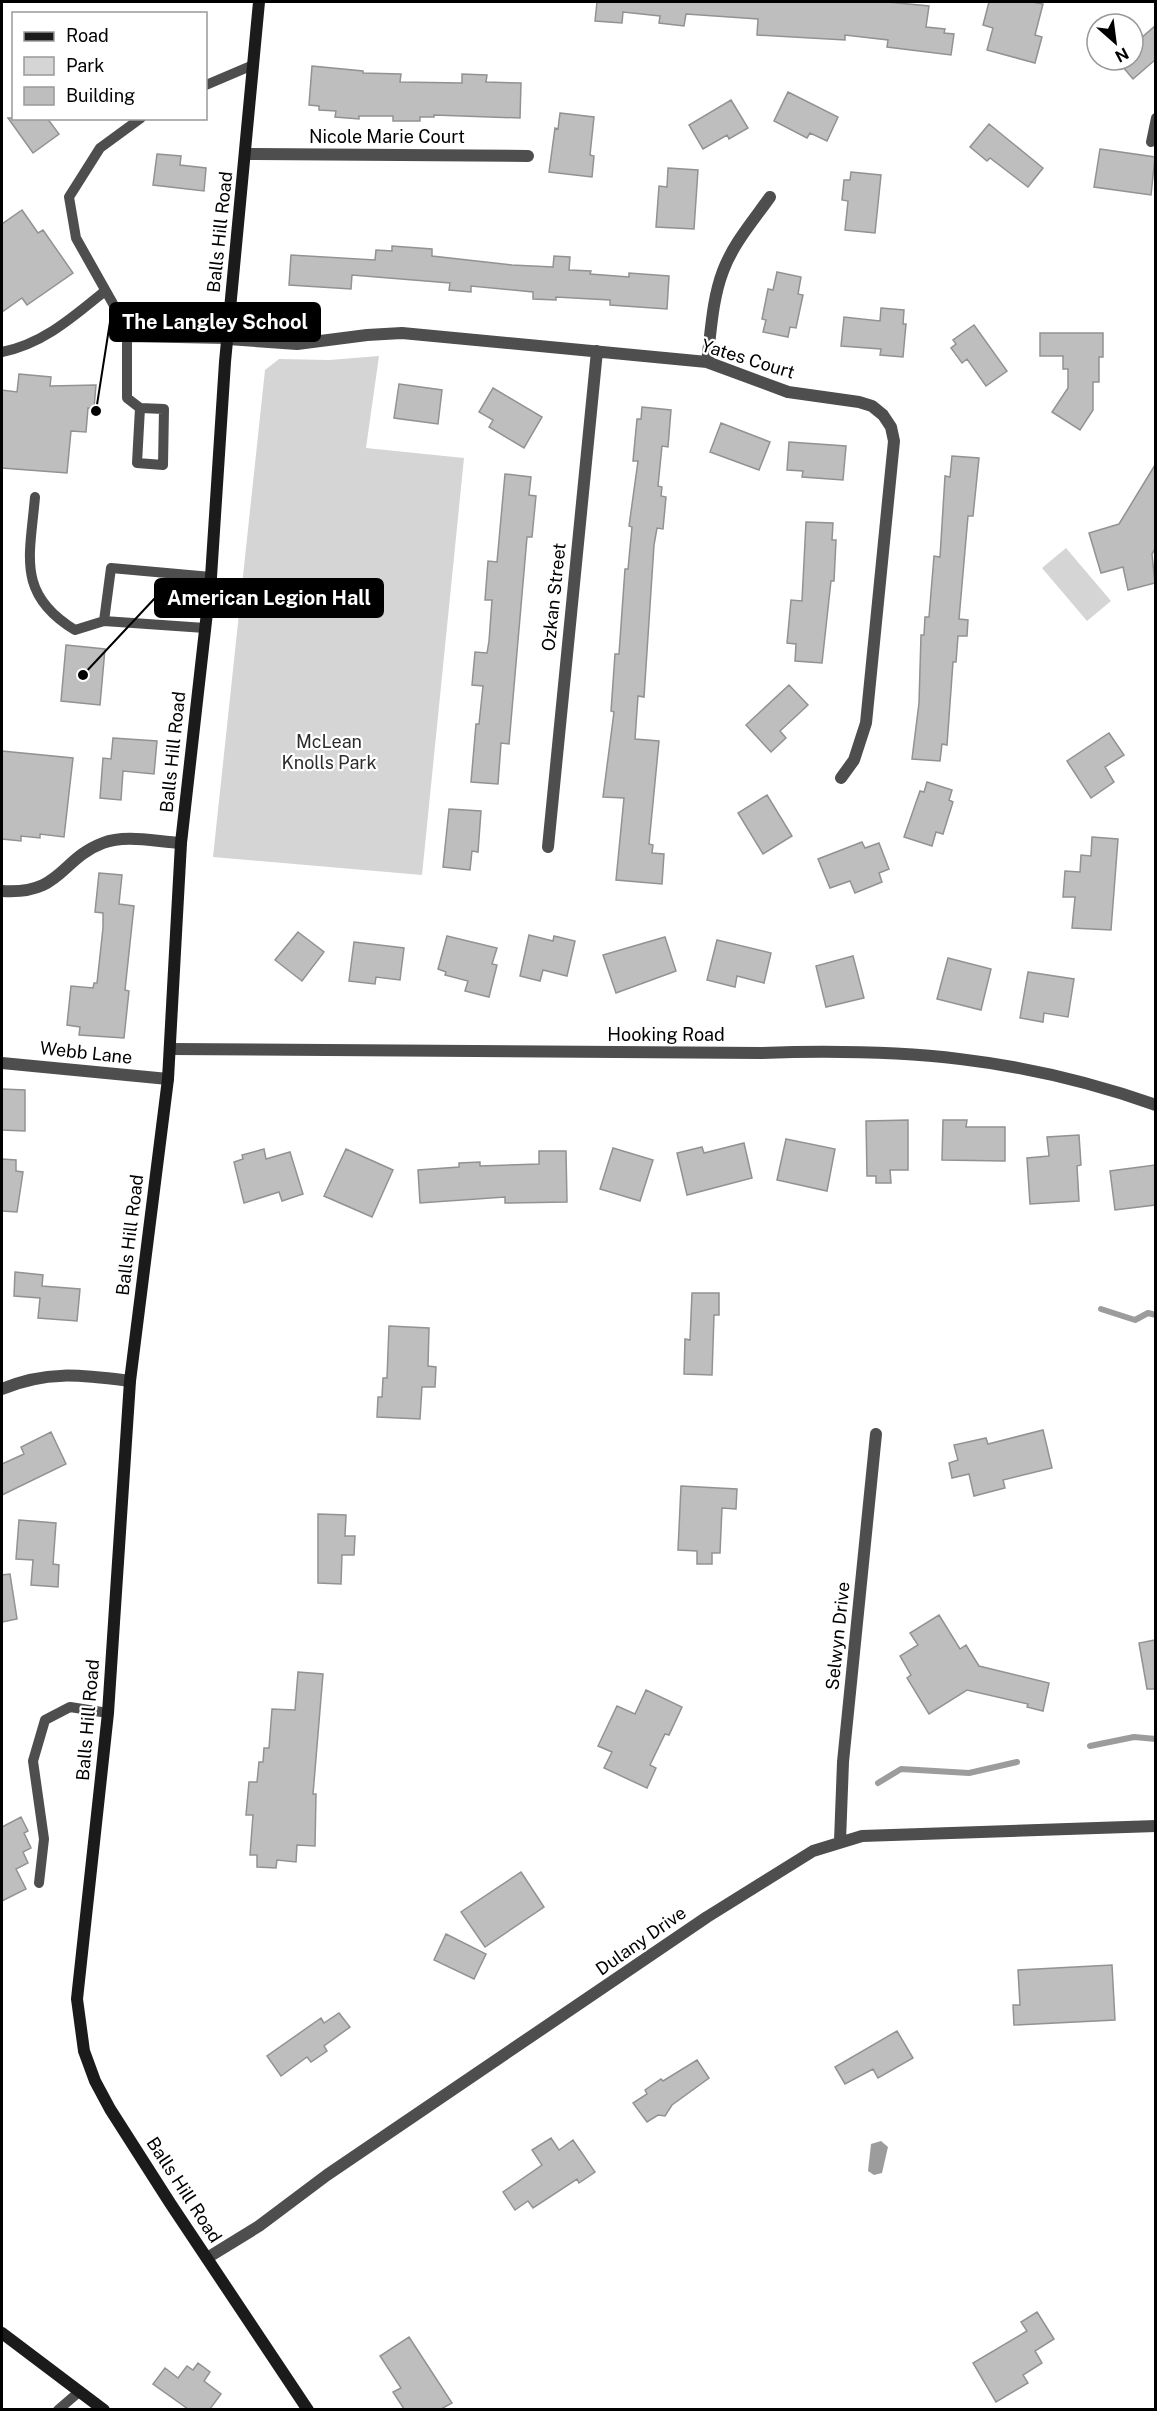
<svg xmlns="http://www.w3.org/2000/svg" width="1157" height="2411" viewBox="0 0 1157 2411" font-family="'Public Sans',sans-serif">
	<rect width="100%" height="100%" fill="#fff"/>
	<!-- green -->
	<path fill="#d5d5d5" d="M379,356L366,448L464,458L422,875L213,857L265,370L279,359L329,360Z
		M1066,548L1111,601L1087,621L1042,568Z"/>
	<!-- water -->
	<path fill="#9c9c9c" d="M881,2141L888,2147L882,2173L874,2175L868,2171L871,2144Z"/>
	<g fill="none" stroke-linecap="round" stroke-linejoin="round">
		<!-- stream -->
		<path stroke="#9c9c9c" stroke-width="6" d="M1101,1309L1135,1320L1148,1313L1156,1315
			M1090,1746L1134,1737L1156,1739
			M878,1783L901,1769L969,1773L1017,1762"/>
	</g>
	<!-- building -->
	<path fill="#bebebe" stroke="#929292" stroke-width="1.5" d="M597,2H888L929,6L926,27L945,29L944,33L954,34L951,55L887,47L888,40L845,35V40L757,35L758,19L686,14L684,26L659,23L660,16L623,12L622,23L595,21Z
		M989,2H1032L1043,4L1035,35L1042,37L1035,63L987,50L993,28L983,25Z
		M1155,26V60L1133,79L1117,60H1133V45Z
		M312,66L363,71V73L401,74L400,82L462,83V74L487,75L486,82L521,83L520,118L434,115V117H420V121H393V116H359V119L335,117L336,111L319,110V106L309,105Z
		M788,92L838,117L827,141L810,133L807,138L774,121Z
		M731,100L748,128L729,139L727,135L703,149L689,125Z
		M560,113L594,117L590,155L594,156L592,177L549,172L555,128L558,129Z
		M8,118H47L59,134L33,153Z
		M989,124L1043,168L1028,187L990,158L987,161L970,147Z
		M1100,149L1155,157L1151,195L1094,187Z
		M157,154L181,156L180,165L206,168L204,191L153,185Z
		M668,168L698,170L694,229L656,227L659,186L667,187Z
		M851,172L881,175L875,233L845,230L848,201L842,200L844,180H850Z
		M22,210L38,233L43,230L73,273L27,305L22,298L2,312V224Z
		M392,246L432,249V256L512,265L553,267L554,256L570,257L569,270L591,271L590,274L629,277V273L669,276L667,309L610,305V300L556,297V300L533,299V292L471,286V292L449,290L450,283L352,275L351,289L289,285L291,255L375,260L376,250L392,251Z
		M777,272L801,277L798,294L803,295L796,328L790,327L788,337L763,332L766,320L762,319L768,289L773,290Z
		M881,308L904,310L903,324H906L903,357L880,355L881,349L841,346L844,317L880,321Z
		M974,325L1007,371L986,386L967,359L962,363L951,348L956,344L953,340Z
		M1040,333H1103V357H1099V382H1093V410L1080,430L1052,412L1068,388V369H1063V356H1040Z
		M19,374L51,377L50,386L96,385L94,408H88L86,432L71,431L67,473L2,468V390L17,392Z
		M399,384L442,390L438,424L394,418Z
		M493,388L542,417L524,448L489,427L493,420L479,412Z
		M642,407L671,410L668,447L662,446L658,486L662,487L661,496L666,497L663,529L657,528L654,545L644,697L638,696L635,739L659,741L649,844L653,845L652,853L664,854L662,884L616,880L624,798L603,797L614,712L611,711L615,654H619L625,569H628L632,527L629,526L638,461H633L637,419H641Z
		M721,423L770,442L759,470L710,452Z
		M789,442L846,446L843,480L802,477L803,471L787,470Z
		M952,456L979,458L973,516H968L959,619L968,620L967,636H958L956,662H953L947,745L942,744L940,761L912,759L919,703L921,635H924L925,617H929L934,556L940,557L945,476L950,477Z
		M1155,465V549L1152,554L1155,583L1128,590L1123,567L1101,573L1089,533L1119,524Z
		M505,474L531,477L529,495L536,496L532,537H527L509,744L501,743L498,784L471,782L476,724H479L483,686L472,685L475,652L487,653L489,641L492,600H485L488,561L497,562Z
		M806,522L833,523L832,540H836L834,581H831L822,663L795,661L796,644L787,643L791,600L802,601Z
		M66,645L105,649L100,705L61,701Z
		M789,685L808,705L780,731L786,738L771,752L746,725Z
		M1109,733L1124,755L1105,767L1114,782L1091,798L1067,761Z
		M113,738L157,741L154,774L123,771L121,800L100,798L103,758L111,759Z
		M2,751L73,758L64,837L40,834V838L21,836V841L2,839Z
		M927,782L952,790L949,800L953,802L943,834L936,832L932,846L904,837L920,791L924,792Z
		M767,795L792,836L763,854L738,813Z
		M449,809L481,811L478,852L472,851L470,870L443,867Z
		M1092,837L1118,839L1111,930L1072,928L1075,897H1063L1065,871L1080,872L1081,855L1091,856Z
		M862,842L865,848L879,843L889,869L879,873L882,882L855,893L850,881L830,888L818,859Z
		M99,873L122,875L119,904L134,906L125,990L129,991L124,1038L79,1035L80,1027L67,1025L71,986L93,988L94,983H97L103,928V913L95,912Z
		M298,932L324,952L302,981L275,960Z
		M529,935L553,941L554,936L575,941L567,976L543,970L540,981L520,976Z
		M447,936L497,948L492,964L497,965L489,997L465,991L468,981L445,975L446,972L438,969Z
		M665,937L676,971L616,993L603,955Z
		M717,940L771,953L764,983L737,976L735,987L707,980Z
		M354,942L404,948L400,980L376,977L375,984L349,981Z
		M853,956L864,998L826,1007L816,966Z
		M948,958L991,969L981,1010L937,999Z
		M1028,972L1074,979L1068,1017L1044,1013L1043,1022L1020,1018Z
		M2,1089L25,1090V1131L2,1130Z
		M908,1120V1170H890L891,1183H876V1176H867L866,1121Z
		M943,1120H967L966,1127H1005V1161L942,1160Z
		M1079,1135L1081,1165L1077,1166L1079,1201L1030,1204L1027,1158L1049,1156L1047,1137Z
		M786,1139L835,1149L827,1191L777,1180Z
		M744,1143L752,1178L687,1195L677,1153L702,1147L704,1153Z
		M613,1148L653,1160L640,1201L600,1189Z
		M264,1149L266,1159L290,1152L303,1194L282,1201L279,1192L244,1203L234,1162L243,1159L242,1155Z
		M346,1149L393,1170L372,1217L324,1196Z
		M539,1151H566L567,1202L505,1203V1197L420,1203L418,1170L459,1167V1163L480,1162V1166L539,1164Z
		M2,1159L16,1160V1171L23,1172L17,1212L2,1211Z
		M1155,1165V1205L1115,1210L1110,1171Z
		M15,1272L43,1275L42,1286L80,1289L77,1321L38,1318L40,1298L14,1296Z
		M692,1293H719V1315H714L712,1375L684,1374L685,1339L690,1340Z
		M389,1326L429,1328L428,1366L436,1367L435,1387H422L420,1419L377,1417L378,1397H382L383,1378H387Z
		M1043,1430L1052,1468L1003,1480L1005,1488L974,1496L969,1474L952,1478L949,1463L958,1460L954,1445L986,1438L988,1444Z
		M51,1432L66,1464L2,1495V1464L24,1454L21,1447Z
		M681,1486L737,1489L736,1509L722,1508L720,1553H712V1564H697V1551L678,1550Z
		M318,1514L346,1515L345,1536H355L354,1555H342L341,1584L318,1583Z
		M19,1520L56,1523L53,1564L59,1565L58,1587L31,1585L33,1560L16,1559Z
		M10,1574L17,1619L2,1622V1575Z
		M939,1615L960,1649L966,1645L979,1666L1049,1683L1043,1711L1027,1707L1028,1704L967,1690L929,1714L907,1678L911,1675L900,1656L918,1645L910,1633Z
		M1155,1640V1689H1147L1139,1643Z
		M298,1672L323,1674L313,1794H316L315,1846L297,1845L296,1862L277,1860L276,1868L257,1867V1855H250L253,1815H246L249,1782H257L259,1762H263L264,1748H269L272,1709L295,1710Z
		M646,1690L682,1707L669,1735L665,1734L650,1765L656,1768L647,1788L604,1768L612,1752L598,1746L617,1706L635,1714Z
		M21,1817L28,1831L24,1833L31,1848L23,1852L28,1863L16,1869L26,1889L2,1901V1827Z
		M521,1872L544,1907L485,1947L461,1912Z
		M446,1934L486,1954L474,1979L434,1960Z
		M1112,1965L1115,2020L1014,2025L1013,2005H1020L1018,1970Z
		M339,2013L350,2027L324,2046L327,2051L311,2062L307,2057L281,2076L267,2056L321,2018L324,2023Z
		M897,2031L913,2058L878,2078L873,2069L845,2084L835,2067Z
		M697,2060L709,2078L672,2105L665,2116L658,2115L647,2122L633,2103L647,2094L645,2090L661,2079L663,2081Z
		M551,2138L559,2150L573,2140L595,2172L579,2183L577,2179L533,2208L528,2201L515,2210L503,2192L542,2165L532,2150Z
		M1037,2312L1054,2339L1035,2351L1042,2363L1023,2375L1028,2383L996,2402L973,2363L1027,2331L1021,2322Z
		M409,2337L452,2403L441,2409H404L393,2392L401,2388L380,2356Z
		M198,2363L210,2372L204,2381L221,2394L210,2409H188L153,2384L165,2368L178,2378L187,2366L193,2370Z"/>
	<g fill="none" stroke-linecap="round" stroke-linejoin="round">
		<!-- lane -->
		<path stroke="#4e4e4e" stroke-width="10" d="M206,85L253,65
			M141,118L100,148L69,197L76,238L116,309L127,337L228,339
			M1151,142L1156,118
			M127,337V398L140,408L137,463L163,465L164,409L140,408
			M2,352C43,344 73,317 105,291
			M35,497C30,556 16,594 75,630L104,621
			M205,628L104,621L111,568L211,577
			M39,1883L44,1839L33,1761L45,1720L70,1707L108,1713
			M58,2410L80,2391"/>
		<!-- street -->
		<path stroke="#4e4e4e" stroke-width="12" d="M246,154L528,156
			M228,339L297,344L367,335L402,333L707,362L788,392L859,402L872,406L883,415L891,427L894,441L866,723L854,760L841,778
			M707,362C711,332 712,300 723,271C733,244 753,221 770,197
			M548,847L597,351
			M2,891C62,895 60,859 103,843C126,834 157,842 181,843
			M170,1049L761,1053C903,1048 1020,1057 1156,1105
			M2,1063L168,1079
			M2,1389C47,1370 82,1375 130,1381
			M840,1841L843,1762L876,1434
			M207,2258L259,2226L327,2175L707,1917L813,1851L862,1836L1156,1826"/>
		<!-- secondary -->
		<path stroke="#1b1b1b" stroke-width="12" d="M259,2L225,362L211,577L181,843L168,1079L130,1381L108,1713L77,1999L84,2051L95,2081L110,2109L170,2203L308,2410
			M2,2333L104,2410"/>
	</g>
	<g text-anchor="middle" stroke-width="4.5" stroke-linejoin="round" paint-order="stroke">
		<!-- street labels -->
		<g font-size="18" fill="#000" stroke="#fff">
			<text x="387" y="143">Nicole Marie Court</text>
			<text transform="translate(220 232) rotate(-84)" y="6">Balls Hill Road</text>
			<text transform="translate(748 359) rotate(17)" y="6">Yates Court</text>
			<text transform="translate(554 597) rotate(-84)" y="6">Ozkan Street</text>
			<text transform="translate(173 752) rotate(-84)" y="6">Balls Hill Road</text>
			<text x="666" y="1041">Hooking Road</text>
			<text transform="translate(86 1053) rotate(6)" y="6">Webb Lane</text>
			<text transform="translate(130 1235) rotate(-83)" y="6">Balls Hill Road</text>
			<text transform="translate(838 1636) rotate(-84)" y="6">Selwyn Drive</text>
			<text transform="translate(88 1720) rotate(-85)" y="6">Balls Hill Road</text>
			<text transform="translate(641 1941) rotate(-35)" y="6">Dulany Drive</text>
			<text transform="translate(184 2190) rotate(57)" y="6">Balls Hill Road</text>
		</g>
		<!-- park labels -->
		<g font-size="18" fill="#2c2c2c" stroke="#fff">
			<text x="329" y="748">McLean<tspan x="329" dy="21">Knolls Park</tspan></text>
		</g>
	</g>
	<!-- callouts -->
	<path fill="none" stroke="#000" stroke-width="2" d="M96 411L110 322M83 675L155 598"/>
	<g fill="#000" stroke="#fff" stroke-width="2">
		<circle cx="96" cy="411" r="6"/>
		<circle cx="83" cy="675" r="6"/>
	</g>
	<g fill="#000" stroke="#000" stroke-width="2">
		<rect x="110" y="303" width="210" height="38" rx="6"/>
		<rect x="155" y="579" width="228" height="38" rx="6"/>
	</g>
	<g font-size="20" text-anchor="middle" font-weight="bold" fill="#fff">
		<text x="215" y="329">The Langley School</text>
		<text x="269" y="605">American Legion Hall</text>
	</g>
	<!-- border -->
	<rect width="1157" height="2411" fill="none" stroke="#000000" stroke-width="6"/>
	<!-- legend -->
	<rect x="12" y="12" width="195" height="108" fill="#ffffff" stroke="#999999" stroke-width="1.5"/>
	<rect x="24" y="32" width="30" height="9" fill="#1b1b1b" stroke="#999999" stroke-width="1.5"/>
	<text x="66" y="42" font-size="18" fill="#000000">Road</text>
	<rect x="24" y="57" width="30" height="18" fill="#d5d5d5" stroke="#999999" stroke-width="1.5"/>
	<text x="66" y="72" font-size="18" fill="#000000">Park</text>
	<rect x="24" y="87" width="30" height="18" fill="#bebebe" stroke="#999999" stroke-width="1.5"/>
	<text x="66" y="102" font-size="18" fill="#000000">Building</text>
	<!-- north arrow -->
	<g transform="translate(1115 42) rotate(152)"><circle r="28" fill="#ffffff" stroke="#999999" stroke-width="1.5"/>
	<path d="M0-4.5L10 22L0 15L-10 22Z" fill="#000000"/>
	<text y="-9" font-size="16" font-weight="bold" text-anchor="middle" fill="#000000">N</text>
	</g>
</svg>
